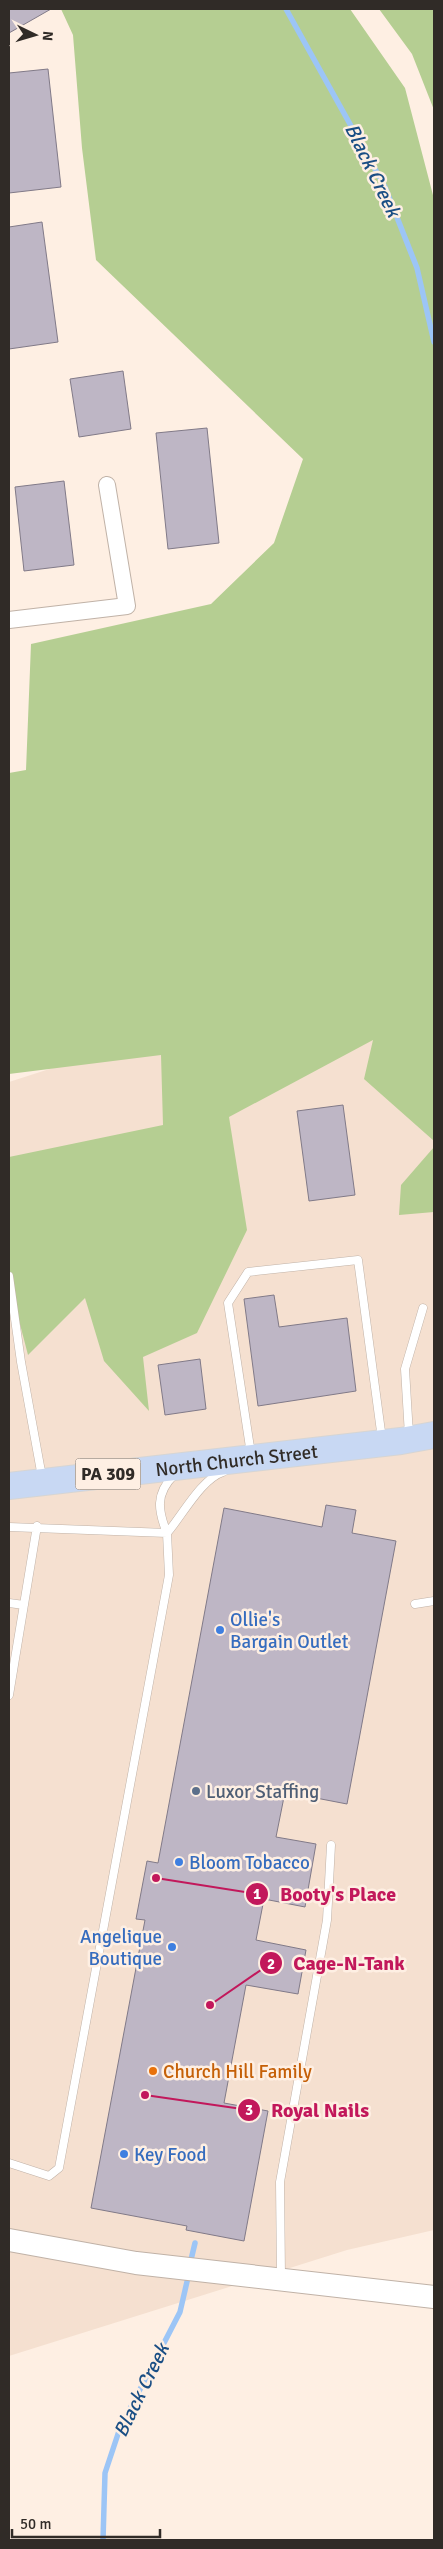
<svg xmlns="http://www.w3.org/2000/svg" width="443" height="2549" viewBox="0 0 443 2549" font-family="Signika,sans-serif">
	<rect width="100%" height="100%" fill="#feefe3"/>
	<!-- built -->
	<path fill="#f5e0d0" d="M434,913V2230L347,2250L9,2356V1082L311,985Z"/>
	<!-- green -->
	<path fill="#b5ce92" d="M61,9H350L405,88L434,199V1141L364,1079L373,1040L229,1117L247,1230L197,1333L143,1357L149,1411L104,1361L85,1298L28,1355L9,1282V1157L163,1125L161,1055L9,1074V773L26,770L31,644L211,604L274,543L303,459L96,260L82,148L73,35Z
		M379,9H434V110L412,54Z
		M434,1147V1212L399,1215L401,1185Z"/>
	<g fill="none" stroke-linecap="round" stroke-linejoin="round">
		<!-- stream -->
		<path stroke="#9cc5f6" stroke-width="5.5" d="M286,9L385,187L417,268L434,342
			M190,2264L195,2243
			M103,2540L105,2473L120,2428L180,2312L189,2273"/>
	</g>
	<!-- building -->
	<path fill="#beb6c5" stroke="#817a88" d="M9,9H51L9,33Z
		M48,69L61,187L9,193V73Z
		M42,222L58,342L9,349V227Z
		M123,371L131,429L79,437L70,379Z
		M207,428L219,543L168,549L156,433Z
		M64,481L74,565L24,571L15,487Z
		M343,1105L355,1195L309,1201L297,1111Z
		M274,1295L279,1327L347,1318L356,1391L258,1406L244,1299Z
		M200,1359L206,1409L165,1415L158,1365Z
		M326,1505L356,1510L352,1533L396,1541L347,1804L285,1792L276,1837L316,1844L305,1907L264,1899L256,1940L306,1950L298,1994L246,1985L224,2103L268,2111L244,2241L186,2230L187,2226L91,2208L145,1920L136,1919L147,1861L158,1863L224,1508L322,1527Z"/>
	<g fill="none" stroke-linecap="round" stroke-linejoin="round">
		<!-- lane casing -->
		<g stroke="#c0b2a7" stroke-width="9">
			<path id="lane" d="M9,1276L21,1362L42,1477
				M409,1435L405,1369L423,1308
				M251,1454L228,1303L248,1272L358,1260L382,1439
				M174,1475C155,1494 158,1511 167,1533C182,1516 201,1479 223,1472
				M9,1527L167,1533L169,1575L59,2168L49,2176L9,2163
				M9,1603L24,1605
				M415,1604L434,1601
				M9,1695L37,1526
				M281,2277L280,2182L327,1920L331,1845"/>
		</g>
		<!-- street casing -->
		<g stroke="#c0b2a7" stroke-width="18">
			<path id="street" d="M9,620L127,606L107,485"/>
		</g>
		<!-- secondary casing -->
		<g stroke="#c0b2a7" stroke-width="24">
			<path id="secondary" d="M9,2240L136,2263L434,2297"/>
		</g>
		<!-- primary casing -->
		<g stroke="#d6d5d4" stroke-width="28">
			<g id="primary">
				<path id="s1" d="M9,1486L401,1441L434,1435"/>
			</g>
		</g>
		<!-- lane -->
		<use href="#lane" stroke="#fff" stroke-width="8"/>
		<!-- street -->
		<use href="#street" stroke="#fff" stroke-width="16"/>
		<!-- secondary -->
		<use href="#secondary" stroke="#fff" stroke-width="22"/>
		<!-- primary -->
		<use href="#primary" stroke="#c8d8f3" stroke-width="26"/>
	</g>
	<!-- markers -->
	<g fill="#3f7fe0" stroke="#feefe3" stroke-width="2">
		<circle cx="220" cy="1630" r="5"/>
		<circle cx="179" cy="1862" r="5"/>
		<circle cx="172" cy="1947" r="5"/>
		<circle cx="124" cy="2154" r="5"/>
	</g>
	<circle fill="#5c6f8a" stroke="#feefe3" stroke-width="2" cx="196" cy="1791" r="5"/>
	<circle fill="#e8710a" stroke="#feefe3" stroke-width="2" cx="153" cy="2071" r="5"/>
	<g text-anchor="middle" stroke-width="5" stroke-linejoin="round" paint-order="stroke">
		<!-- shield labels -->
		<rect fill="#feefe3" stroke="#6e665f" stroke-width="1" x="75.5" y="1458.5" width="65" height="31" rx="4"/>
		<g font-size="18" font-weight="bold" fill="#302b27">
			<text x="108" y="1480">PA 309</text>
		</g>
		<!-- street labels -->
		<g font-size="19" fill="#302b27" stroke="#feefe3">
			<text dy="7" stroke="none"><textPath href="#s1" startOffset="229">North Church Street</textPath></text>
		</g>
		<!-- shop labels -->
		<g font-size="19" fill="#366cbe" stroke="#feefe3" text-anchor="start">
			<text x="230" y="1626">Ollie's<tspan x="230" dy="22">Bargain Outlet</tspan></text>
			<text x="189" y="1869">Bloom Tobacco</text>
			<text x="162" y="1943" text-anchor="end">Angelique<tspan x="162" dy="22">Boutique</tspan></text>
			<text x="134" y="2161">Key Food</text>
		</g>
		<!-- service labels -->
		<g font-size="19" fill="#4e5e75" stroke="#feefe3" text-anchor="start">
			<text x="206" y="1798">Luxor Staffing</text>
		</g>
		<!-- food labels -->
		<g font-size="19" fill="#c56008" stroke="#feefe3" text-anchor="start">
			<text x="163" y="2078">Church Hill Family</text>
		</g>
		<!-- water labels -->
		<g font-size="20" font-style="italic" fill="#1a4e84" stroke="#feefe3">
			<text transform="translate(373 170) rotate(64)" y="7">Black Creek</text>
			<text transform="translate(141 2390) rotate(-64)" y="7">Black Creek</text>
		</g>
	</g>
	<!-- callouts -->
	<path fill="none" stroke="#c2185b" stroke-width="2" d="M156 1878L257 1894M210 2005L271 1963M145 2095L249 2110"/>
	<g fill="#c2185b" stroke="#feefe3" stroke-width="2">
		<circle cx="156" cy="1878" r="5"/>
		<circle cx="210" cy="2005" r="5"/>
		<circle cx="145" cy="2095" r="5"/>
		<circle cx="257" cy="1894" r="12"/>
		<circle cx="271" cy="1963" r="12"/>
		<circle cx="249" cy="2110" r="12"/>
	</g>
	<g font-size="15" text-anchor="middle" font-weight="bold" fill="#fff">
		<text x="257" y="1899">1</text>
		<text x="271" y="1969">2</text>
		<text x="249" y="2115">3</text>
	</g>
	<g font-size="20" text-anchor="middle" font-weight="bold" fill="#c2185b" stroke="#feefe3" stroke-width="5" stroke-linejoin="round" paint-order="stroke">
		<text x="338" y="1901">Booty's Place</text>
		<text x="349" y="1970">Cage-N-Tank</text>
		<text x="320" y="2117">Royal Nails</text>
	</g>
	<!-- border -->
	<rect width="443" height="2549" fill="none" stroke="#302b27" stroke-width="20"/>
	<!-- north arrow -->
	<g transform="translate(35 35) rotate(95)" stroke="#feefe3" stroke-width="4" paint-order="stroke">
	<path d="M0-4L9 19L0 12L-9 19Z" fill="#302b27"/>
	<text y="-8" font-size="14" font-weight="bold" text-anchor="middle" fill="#302b27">N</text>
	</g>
	<!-- scale -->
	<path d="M12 2529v8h148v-8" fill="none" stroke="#302b27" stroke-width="2.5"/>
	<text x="20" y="2529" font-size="15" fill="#302b27" stroke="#feefe3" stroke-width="4" paint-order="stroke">50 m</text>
</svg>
